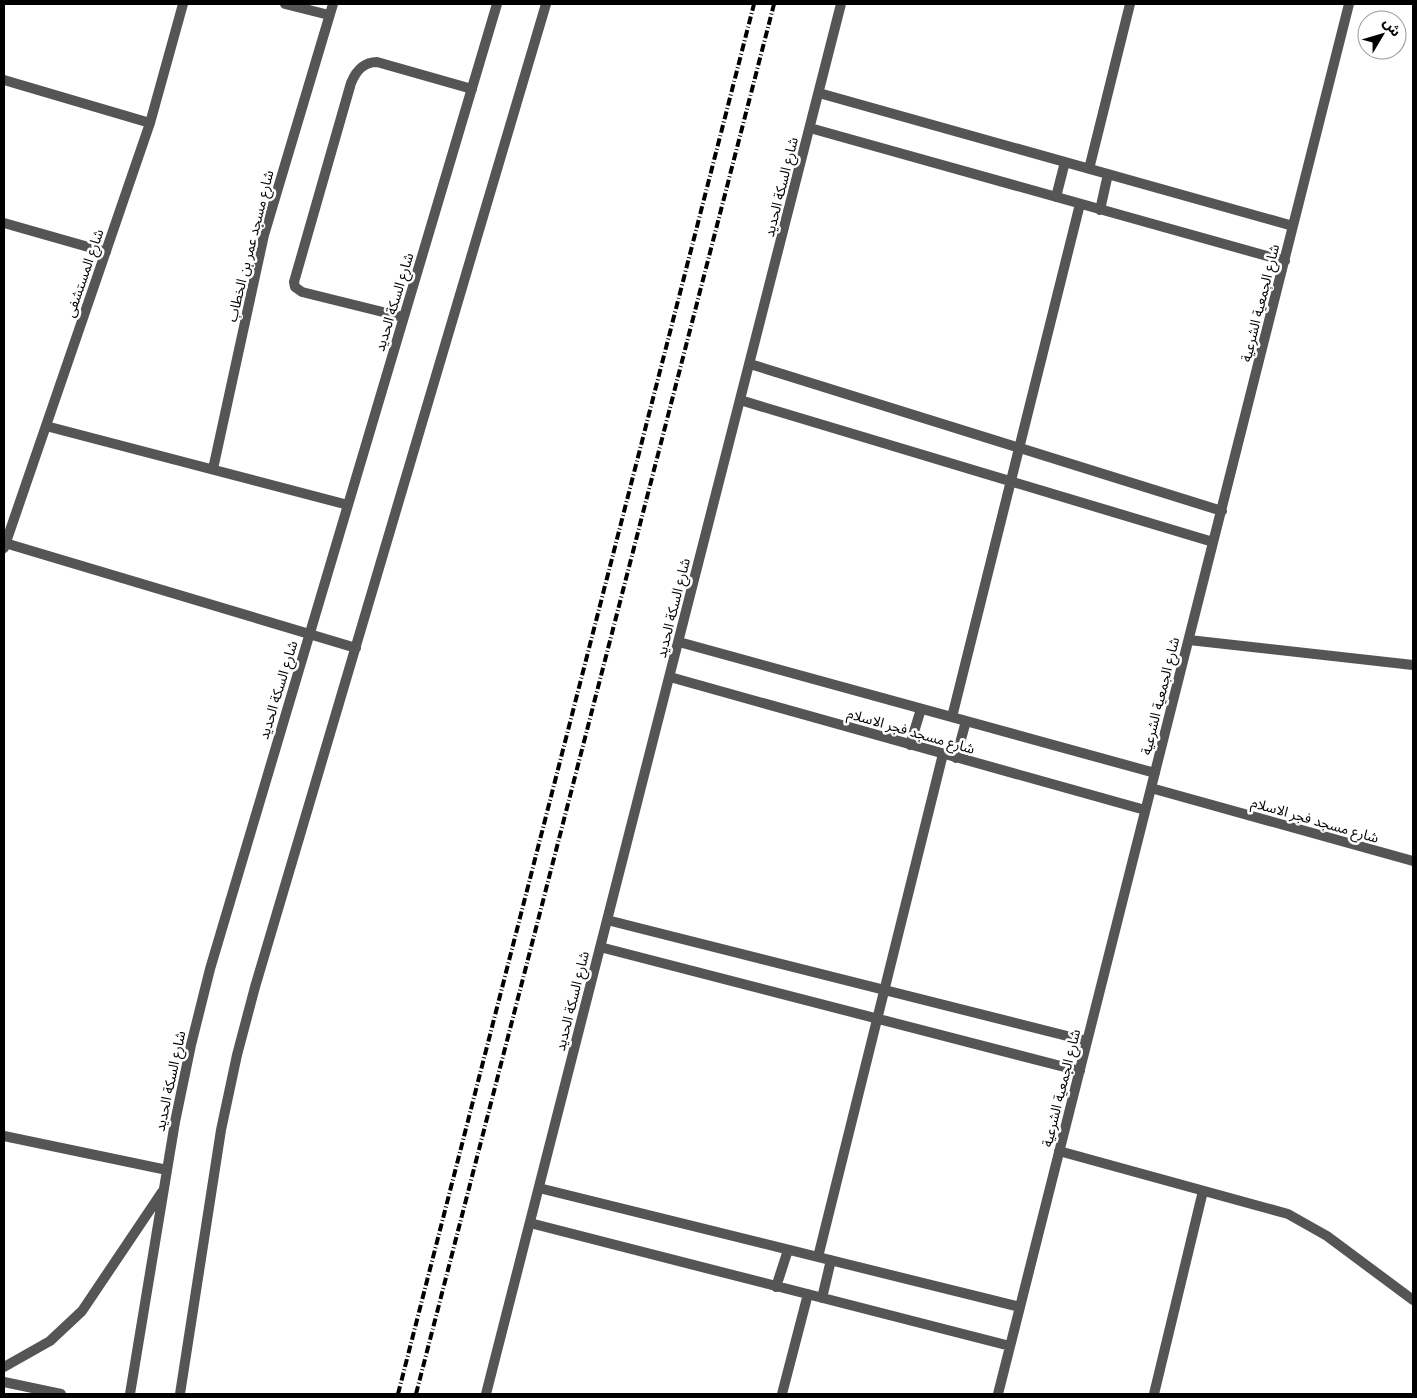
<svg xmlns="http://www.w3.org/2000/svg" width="1417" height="1398" viewBox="0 0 1417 1398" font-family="Raleway,'Noto Sans Arabic',sans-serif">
	<rect width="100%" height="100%" fill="#fff"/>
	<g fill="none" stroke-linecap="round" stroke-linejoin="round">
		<!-- lane -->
		<path stroke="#555" stroke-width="10" d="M403,317L302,292L295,287L294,282L351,83C356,71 363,62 377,62L472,89"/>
		<!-- street -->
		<path stroke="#555" stroke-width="10" d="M285,4L329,15
			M4,80L150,123
			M819,93L1293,226
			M810,128L1285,261
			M1089,169L1130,4
			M1056,197L1065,162
			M1100,210L1108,174
			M4,223L106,252
			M750,364L1222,511
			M740,400L1213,542
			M46,426L348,505
			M213,469L264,235L333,4
			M5,543L356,648
			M4,548L150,123L183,4
			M1189,640L1413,665
			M679,642L1155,773
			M670,677L1145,810
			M952,717L1080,204
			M910,745L921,709
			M956,758L966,721
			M1151,788L1413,861
			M607,920L1087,1041
			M600,947L1080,1071
			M4,1136L167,1170
			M1059,1151L1288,1214L1327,1236L1413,1300
			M539,1188L1020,1307
			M530,1223L1010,1346
			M818,1257L943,754
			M776,1287L788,1250
			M822,1298L831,1260
			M4,1367L50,1341L82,1311L162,1192
			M4,1382L61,1394
			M130,1394L175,1122L191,1045L210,969L497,4
			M180,1394L221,1130L237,1055L255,987L546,4
			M486,1394L841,4
			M782,1394L808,1294
			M998,1394L1349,4
			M1154,1394L1203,1191"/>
		<!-- rail -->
		<path stroke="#000" stroke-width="4" stroke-dasharray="8 2.5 1 2.5" stroke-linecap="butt" d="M398,1394L754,4
			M416,1394L774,4"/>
	</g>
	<g text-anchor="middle" stroke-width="5" stroke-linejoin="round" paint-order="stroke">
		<!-- street labels -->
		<g font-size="14" fill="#000" stroke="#fff">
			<text transform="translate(781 187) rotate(-76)" y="5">شارع السكة الحديد</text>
			<text transform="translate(250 246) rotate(-76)" y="5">شارع مسجد عمر بن الخطاب</text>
			<text transform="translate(84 273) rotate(-71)" y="5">شارع المستشفى</text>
			<text transform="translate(394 302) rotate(-73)" y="5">شارع السكة الحديد</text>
			<text transform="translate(1260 303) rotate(-76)" y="5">شارع الجمعية الشرعية</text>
			<text transform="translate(673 608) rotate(-76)" y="5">شارع السكة الحديد</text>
			<text transform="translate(278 690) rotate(-73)" y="5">شارع السكة الحديد</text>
			<text transform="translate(1160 696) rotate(-76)" y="5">شارع الجمعية الشرعية</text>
			<text transform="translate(911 731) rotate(16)" y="5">شارع مسجد فجر الاسلام</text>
			<text transform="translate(1315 820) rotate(16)" y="5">شارع مسجد فجر الاسلام</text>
			<text transform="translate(572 1001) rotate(-76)" y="5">شارع السكة الحديد</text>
			<text transform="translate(170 1081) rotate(-78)" y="5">شارع السكة الحديد</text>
			<text transform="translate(1061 1088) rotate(-76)" y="5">شارع الجمعية الشرعية</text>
		</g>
	</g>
	<!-- border -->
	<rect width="1417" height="1398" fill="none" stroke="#000000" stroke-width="10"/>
	<!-- north arrow -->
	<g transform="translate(1382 35) rotate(52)"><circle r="24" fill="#ffffff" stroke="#999999"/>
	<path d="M0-4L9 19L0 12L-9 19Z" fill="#000000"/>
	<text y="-8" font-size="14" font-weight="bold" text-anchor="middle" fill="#000000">ش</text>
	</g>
</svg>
